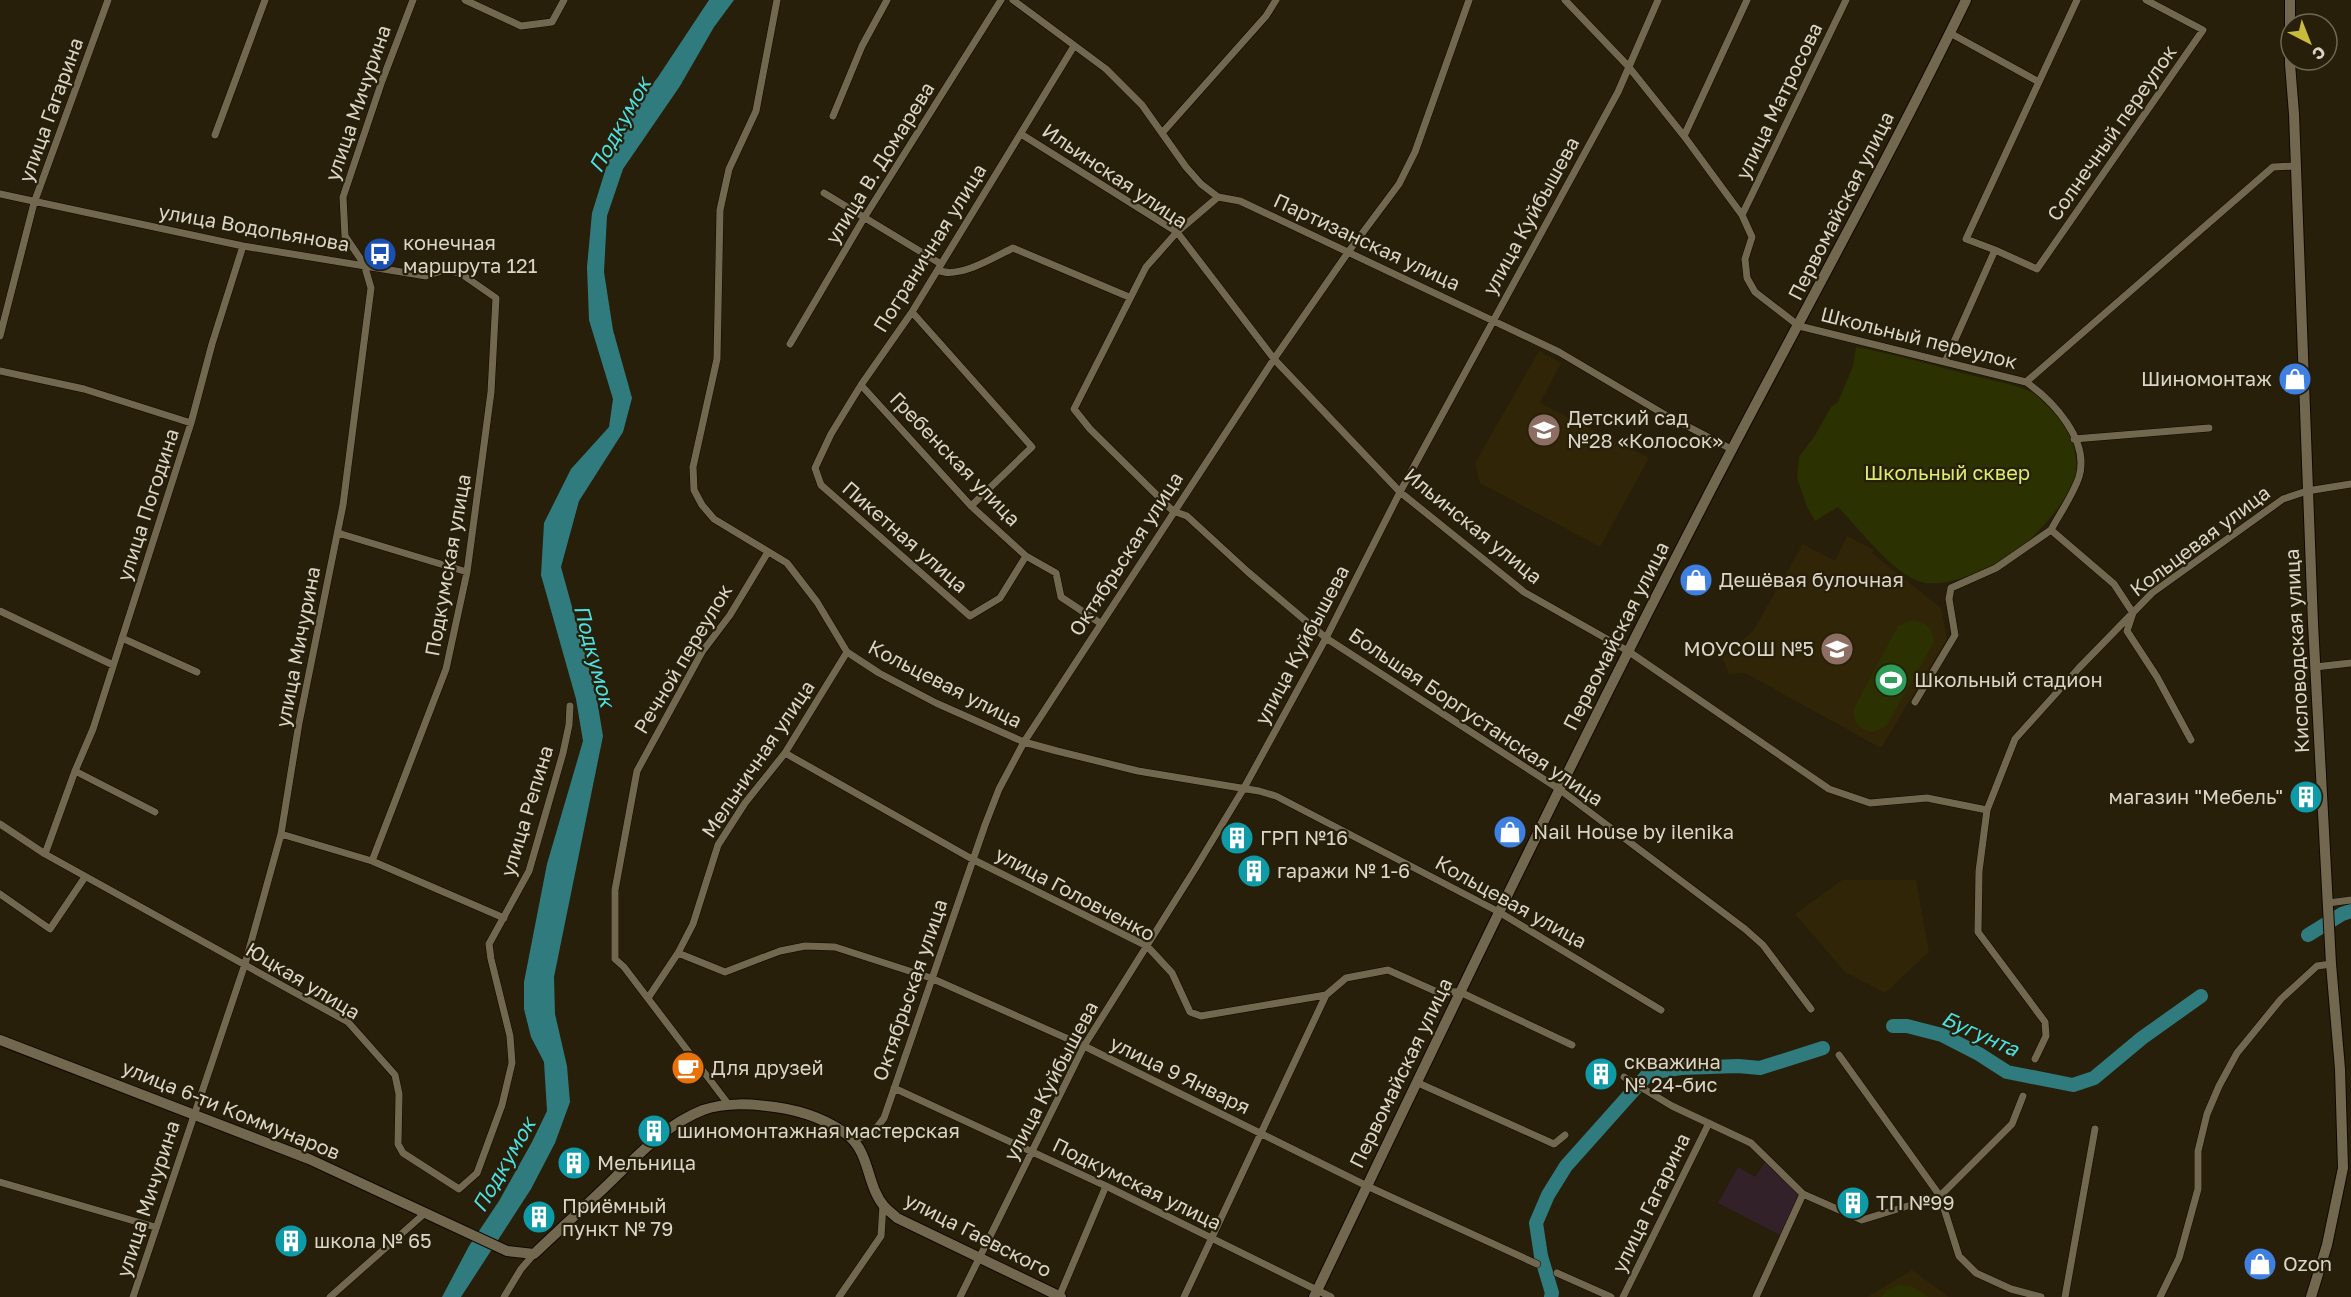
<svg xmlns="http://www.w3.org/2000/svg" width="2351" height="1297" viewBox="0 0 2351 1297" font-family="'Golos Text',sans-serif">
	<rect width="100%" height="100%" fill="#271f09"/>
	<!-- industrial -->
	<path fill="#33212a" d="M1766,1161L1800,1194L1780,1235L1718,1203L1738,1167L1755,1177Z"/>
	<!-- built -->
	<path fill="#302507" d="M1539,351L1561,363L1540,403L1649,458L1600,547L1480,483L1475,463Z
		M1847,536L1874,550L1872,553L1941,608L1947,639L1881,748L1745,673L1729,674L1722,658L1753,631L1803,544L1835,561Z
		M1842,880H1916L1929,952L1885,993L1845,972L1795,914Z
		M1912,1270L1949,1297H1867Z"/>
	<!-- green -->
	<path fill="#2b3100" d="M1856,347C1894,354 1932,365 1970,375C1990,380 2028,386 2043,399C2064,417 2080,447 2076,475C2073,497 2029,543 2012,556C1994,568 1947,587 1926,583C1895,578 1861,530 1838,507L1815,521L1807,507L1797,478L1799,457L1814,437L1831,407L1838,402L1853,366Z
		M1912,620C1926,621 1933,629 1934,642L1887,725C1871,739 1851,728 1854,708L1898,626Z
		M1899,1285L1911,1286L1929,1297H1881L1887,1290Z"/>
	<!-- water -->
	<path fill="#307b7d" d="M709,0H734L714,27L680,86L623,169L607,216L604,272L613,330L632,398L623,432L579,501L561,567L596,694L603,736L554,977L555,1014L567,1066L570,1102L555,1143L531,1189L461,1297H442L469,1246L499,1201L532,1142L547,1111L544,1062L531,1037L524,1009V982L547,864L583,741L576,699L541,575L544,523L571,469L609,427L613,399L589,320L587,267L592,213L606,168L626,119L658,77Z"/>
	<g fill="none" stroke-linecap="round" stroke-linejoin="round">
		<!-- river -->
		<path stroke="#307b7d" stroke-width="14" d="M2308,935L2342,914L2351,911
			M1893,1026H1907L1942,1035L1979,1054L2007,1072L2073,1085L2094,1078L2142,1038L2201,996
			M1551,1297L1552,1293L1541,1256L1536,1223L1548,1195L1566,1166L1649,1073L1681,1068L1738,1066L1760,1068L1823,1048"/>
		<!-- street casing -->
		<g stroke="#100800" stroke-width="8">
			<path id="street" d="M465,0L521,26L552,22L564,0
				M777,0L756,111L729,169L720,210L717,359L693,467L694,490L702,505L714,519L787,563L817,602L847,652L879,673L936,703L1024,742L1057,751L1138,771L1259,791L1276,796L1499,912L1661,1010
				M1013,0L1106,69L1142,105L1186,167L1201,184L1218,197L1240,201L1559,352L1662,413L1733,450
				M1565,0L1628,66L1684,136L1742,215L1752,237L1745,259L1747,278L1755,292L1799,326L2026,382L2273,167L2296,166
				M1950,33L2039,82
				M833,116L862,46L887,0
				M1162,133L1266,16L1276,0
				M1021,134L1177,232L1274,359L1400,492L1524,592L1628,651L1829,789L1870,803L1927,798L1987,810
				M215,135L265,0
				M1684,136L1747,0
				M824,193L941,264
				M0,194L243,246L426,276L445,270L460,273L496,298L491,392L478,490L467,572L446,669L372,861
				M1218,197L1177,232L1146,267L1074,409L1090,429L1173,511L1187,516L1248,572L1326,638L1559,789L1745,929L1763,945L1811,1009
				M1742,215L1846,0
				M1995,250L1966,239L2077,0
				M938,270C958,280 994,257 1013,248L1129,297
				M912,312L1032,447L971,506
				M0,336L34,203L108,0
				M790,344L864,218L1001,0
				M1945,362L1995,250L2037,269L2203,30L2146,0
				M0,371L84,389L191,423
				M2026,382C2053,401 2090,440 2079,477C2073,495 2060,513 2051,530
				M861,385L971,506L1026,556L1056,573L1061,597L1100,623
				M2074,439L2209,428
				M338,533L467,572
				M1026,556L1000,598L970,616L821,485L815,468L831,434L861,385L912,312L1074,46
				M0,611L113,665
				M122,638L197,672
				M2315,667L2351,663
				M1915,702L1955,635L1949,599L1951,588L1996,568L2051,530L2114,584L2133,613L2127,631L2157,677L2191,740
				M785,753L972,859L1147,946L1172,973L1190,1012L1201,1016L1326,995L1346,978L1388,970L1435,991L1460,992L1572,1045
				M75,771L155,812
				M0,824L45,854L348,1022L395,1075L399,1094L398,1144L403,1153L459,1189L477,1173L502,1105L512,1063L510,1036L491,959L489,944L529,871L563,753L569,725L570,706
				M281,834L372,861L504,918
				M45,854L75,771L93,729L191,423L212,344L243,246
				M0,894L50,929L85,877
				M2328,903L2351,900
				M678,953L693,924L718,845L745,803L785,753L847,652
				M648,998L678,953L725,972L780,951L805,946L835,947L931,978L1084,1046L1367,1186L1537,1264
				M1839,1055L1940,1196L1959,1256L1976,1273L2011,1289L2041,1297
				M2035,1059L2046,1036L2045,1022L1978,932L1979,871L1987,810L2015,739L2078,669L2152,593L2283,499L2307,491L2351,484
				M1624,1077L1672,1106L1751,1143L1803,1194L1862,1220L1940,1196L2012,1124L2023,1096
				M1416,1082L1554,1144L1565,1135
				M894,1088L1106,1186L1331,1297
				M729,1105L624,967L615,959V890L637,771L702,652L730,615L768,552
				M852,1139L871,1135L884,1118L985,825L999,789L1024,742L1274,359L1349,251L1399,184L1415,152L1469,0
				M0,1182L155,1227
				M1557,1273L1611,1297
				M133,1297L245,964L281,834L299,723L343,505L371,288L364,264L345,236L343,197L382,81L413,0
				M330,1297L425,1213
				M504,1297L521,1269L534,1254
				M839,1297L881,1236L883,1205
				M960,1297L1084,1046L1195,869L1244,788L1326,638L1400,492L1618,92L1658,0
				M1059,1297L1106,1186
				M1184,1297L1326,995
				M1623,1297L1709,1123
				M1756,1297L1803,1194
				M2065,1297L2095,1129
				M2160,1297L2179,1258L2198,1189V1151L2207,1114L2219,1086L2237,1053L2281,999L2317,966L2331,964"/>
		</g>
		<!-- secondary casing -->
		<g stroke="#100800" stroke-width="12">
			<path id="secondary" d="M2290,0V64L2294,114L2313,624L2331,964L2340,1069L2343,1168L2327,1245L2311,1297
				M0,1040L309,1159L507,1251L534,1254C556,1233 579,1212 601,1191C632,1162 662,1126 703,1110C726,1102 752,1104 775,1107C803,1111 828,1119 850,1137C870,1155 867,1186 884,1206C887,1210 893,1214 897,1218L1061,1297
				M1314,1297C1441,1031 1568,766 1703,505C1790,336 1883,171 1966,0"/>
		</g>
		<!-- street -->
		<use href="#street" stroke="#726850" stroke-width="7"/>
		<!-- secondary -->
		<use href="#secondary" stroke="#726850" stroke-width="10"/>
	</g>
	<!-- icons -->
	<defs>
		<g id="bus-disc" transform="scale(1.725)"><circle r="9.5" fill="#1a4fb4" stroke="#271f09"/><path d="M-5-6H5V4H4V6H2V4H-2V6H-4V4H-5ZM-3.5-4V0h7V-4ZM-3.5 1.2v1.5H-2V1.2ZM2 1.2v1.5H3.5V1.2Z" fill="#fff"/></g>
		<g id="shop-disc" transform="scale(1.725)"><circle r="9.5" fill="#3f7fe0" stroke="#271f09"/><path d="M-5-2.5h2.3a2.7 3.5 0 0 1 5.4 0H5L5.5 6h-11ZM-1.5-2.5h3a1.5 2.3 0 0 0-3 0Z" fill="#fff"/></g>
		<g id="school-disc" transform="scale(1.725)"><circle r="9.5" fill="#8d6e63" stroke="#271f09"/><path d="M0-5L7-2L0 1L-7-2ZM-4 1L0 2.5L4 1V4Q0 6-4 4Z" fill="#fff"/></g>
		<g id="stadium-disc" transform="scale(1.725)"><circle r="9.5" fill="#2e9e5b" stroke="#271f09"/><path d="M0-5a6.5 5 0 1 0 0 10a6.5 5 0 1 0 0-10ZM-3.5-1.8h7v3.6h-7Z" fill="#fff"/></g>
		<g id="building-disc" transform="scale(1.725)"><circle r="9.5" fill="#0f9aa8" stroke="#271f09"/><path d="M-4-6H4V6H1V3H-1V6H-4ZM-2.5-4.3h1.7v1.8h-1.7ZM.8-4.3h1.7v1.8H.8ZM-2.5-1h1.7V.8h-1.7ZM.8-1h1.7V.8H.8Z" fill="#fff"/></g>
		<g id="cafe-disc" transform="scale(1.725)"><circle r="9.5" fill="#e8710a" stroke="#271f09"/><path d="M-5.5-4.5H6V0H3Q3 3.5 0 3.5H-2.5Q-5.5 3.5-5.5 0ZM3-3.2v2h1.7v-2ZM-6 4.5H4V6H-6Z" fill="#fff"/></g>
	</defs>
	<g fill-rule="evenodd">
		<use href="#bus-disc" x="380" y="254"/>
		<use href="#shop-disc" x="2295" y="379"/>
		<use href="#school-disc" x="1544" y="430"/>
		<use href="#shop-disc" x="1696" y="580"/>
		<use href="#school-disc" x="1837" y="649"/>
		<use href="#stadium-disc" x="1891" y="680"/>
		<use href="#building-disc" x="2306" y="797"/>
		<use href="#shop-disc" x="1510" y="832"/>
		<use href="#building-disc" x="1237" y="838"/>
		<use href="#building-disc" x="1254" y="871"/>
		<use href="#cafe-disc" x="688" y="1068"/>
		<use href="#building-disc" x="1601" y="1074"/>
		<use href="#building-disc" x="654" y="1131"/>
		<use href="#building-disc" x="574" y="1163"/>
		<use href="#building-disc" x="1853" y="1203"/>
		<use href="#building-disc" x="539" y="1217"/>
		<use href="#building-disc" x="291" y="1241"/>
		<use href="#shop-disc" x="2260" y="1264"/>
	</g>
	<g text-anchor="middle" stroke-width="4.5" stroke-linejoin="round" paint-order="stroke">
		<!-- street labels -->
		<g font-size="20" fill="#dad5c8" stroke="#271f09">
			<text transform="translate(1779 101) rotate(-64)" y="7">улица Матросова</text>
			<text transform="translate(358 103) rotate(-71)" y="7">улица Мичурина</text>
			<text transform="translate(51 110) rotate(-70)" y="7">улица Гагарина</text>
			<text transform="translate(2112 133) rotate(-55)" y="7">Солнечный переулок</text>
			<text transform="translate(880 163) rotate(-58)" y="7">улица В. Домарева</text>
			<text transform="translate(1115 176) rotate(34)" y="7">Ильинская улица</text>
			<text transform="translate(1841 206) rotate(-63)" y="7">Первомайская улица</text>
			<text transform="translate(1531 216) rotate(-61)" y="7">улица Куйбышева</text>
			<text transform="translate(254 228) rotate(10)" y="7">улица Водопьянова</text>
			<text transform="translate(1367 242) rotate(25)" y="7">Партизанская улица</text>
			<text transform="translate(930 248) rotate(-58)" y="7">Пограничная улица</text>
			<text transform="translate(1919 338) rotate(14)" y="7">Школьный переулок</text>
			<text transform="translate(955 459) rotate(46)" y="7">Гребенская улица</text>
			<text transform="translate(148 505) rotate(-72)" y="7">улица Погодина</text>
			<text transform="translate(1473 526) rotate(39)" y="7">Ильинская улица</text>
			<text transform="translate(905 537) rotate(41)" y="7">Пикетная улица</text>
			<text transform="translate(2200 541) rotate(-37)" y="7">Кольцевая улица</text>
			<text transform="translate(1126 554) rotate(-57)" y="7">Октябрьская улица</text>
			<text transform="translate(448 565) rotate(-80)" y="7">Подкумская улица</text>
			<text transform="translate(1616 636) rotate(-63)" y="7">Первомайская улица</text>
			<text transform="translate(1302 645) rotate(-62)" y="7">улица Куйбышева</text>
			<text transform="translate(298 647) rotate(-79)" y="7">улица Мичурина</text>
			<text transform="translate(2297 651) rotate(-93)" y="7">Кисловодская улица</text>
			<text transform="translate(683 659) rotate(-59)" y="7">Речной переулок</text>
			<text transform="translate(945 684) rotate(27)" y="7">Кольцевая улица</text>
			<text transform="translate(1476 717) rotate(34)" y="7">Большая Боргустанская улица</text>
			<text transform="translate(758 759) rotate(-56)" y="7">Мельничная улица</text>
			<text transform="translate(527 811) rotate(-73)" y="7">улица Репина</text>
			<text transform="translate(1075 894) rotate(28)" y="7">улица Головченко</text>
			<text transform="translate(1511 902) rotate(29)" y="7">Кольцевая улица</text>
			<text transform="translate(303 981) rotate(31)" y="7">Юцкая улица</text>
			<text transform="translate(910 990) rotate(-71)" y="7">Октябрьская улица</text>
			<text transform="translate(1401 1073) rotate(-64)" y="7">Первомайская улица</text>
			<text transform="translate(1180 1075) rotate(26)" y="7">улица 9 Января</text>
			<text transform="translate(1051 1081) rotate(-62)" y="7">улица Куйбышева</text>
			<text transform="translate(231 1110) rotate(22)" y="7">улица 6-ти Коммунаров</text>
			<text transform="translate(1137 1184) rotate(26)" y="7">Подкумская улица</text>
			<text transform="translate(148 1199) rotate(-72)" y="7">улица Мичурина</text>
			<text transform="translate(1651 1203) rotate(-64)" y="7">улица Гагарина</text>
			<text transform="translate(978 1235) rotate(27)" y="7">улица Гаевского</text>
		</g>
		<!-- poi labels -->
		<g font-size="20" fill="#dad5c8" stroke="#271f09" text-anchor="start">
			<text x="403" y="250">конечная<tspan x="403" dy="23">маршрута 121</tspan></text>
			<text x="2272" y="386" text-anchor="end">Шиномонтаж</text>
			<text x="1567" y="425">Детский сад<tspan x="1567" dy="23">№28 «Колосок»</tspan></text>
			<text x="1719" y="587">Дешёвая булочная</text>
			<text x="1814" y="656" text-anchor="end">МОУСОШ №5</text>
			<text x="1914" y="687">Школьный стадион</text>
			<text x="2283" y="804" text-anchor="end">магазин "Мебель"</text>
			<text x="1533" y="839">Nail House by ilenika</text>
			<text x="1260" y="845">ГРП №16</text>
			<text x="1277" y="878">гаражи № 1-6</text>
			<text x="1624" y="1069">скважина<tspan x="1624" dy="23">№ 24-бис</tspan></text>
			<text x="711" y="1075">Для друзей</text>
			<text x="677" y="1138">шиномонтажная мастерская</text>
			<text x="597" y="1170">Мельница</text>
			<text x="1876" y="1210">ТП №99</text>
			<text x="562" y="1213">Приёмный<tspan x="562" dy="23">пункт № 79</tspan></text>
			<text x="314" y="1248">школа № 65</text>
			<text x="2283" y="1271">Ozon</text>
		</g>
		<!-- park labels -->
		<g font-size="20" fill="#daed70" stroke="#271f09">
			<text x="1947" y="480">Школьный сквер</text>
		</g>
		<!-- water labels -->
		<g font-size="21" font-style="italic" fill="#4ddfe3" stroke="#271f09">
			<text transform="translate(620 125) rotate(-61)" y="7">Подкумок</text>
			<text transform="translate(594 656) rotate(75)" y="7">Подкумок</text>
			<text transform="translate(1980 1034) rotate(24)" y="7">Бугунта</text>
			<text transform="translate(504 1165) rotate(-60)" y="7">Подкумок</text>
		</g>
	</g>
	<!-- north arrow -->
	<g transform="translate(2309 42) rotate(138)"><circle r="28" fill="#271f09" stroke="#6f6855" stroke-width="1.5"/>
	<path d="M0-4.5L10 22L0 15L-10 22Z" fill="#c9bb3b"/>
	<text y="-9" font-size="16" font-weight="bold" text-anchor="middle" fill="#dad5c8">С</text>
	</g>
</svg>
